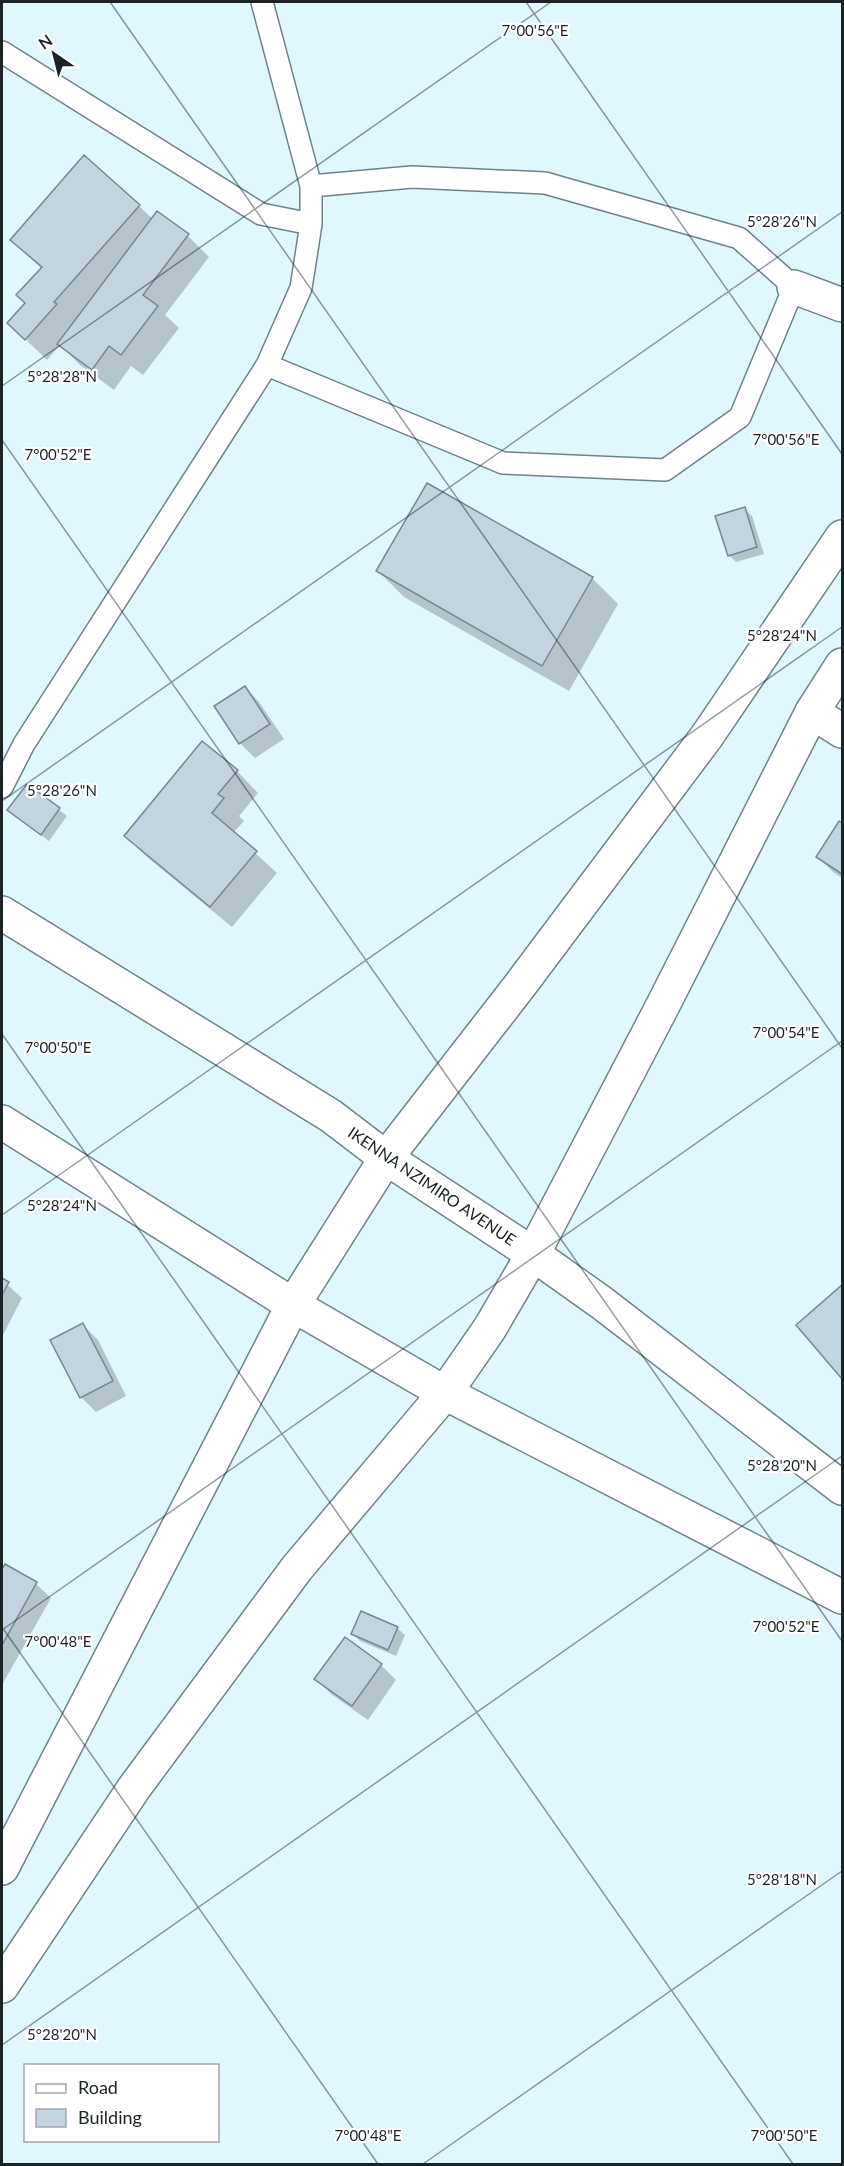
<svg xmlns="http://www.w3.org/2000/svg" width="844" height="2166" viewBox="0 0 844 2166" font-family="Lato,sans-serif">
	<rect width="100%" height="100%" fill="#e0f7fe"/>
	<!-- shadow -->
	<path fill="#0003" d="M85,157L153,219L188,236L209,257L165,315L179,328L143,375L131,366L114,390L80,365L60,345L47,360L9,323L27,303L42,269L12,240Z
		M745,509L752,516L764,554L736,562L729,555Z
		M378,571L592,578L618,604L569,691L404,597Z
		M245,687L259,702L284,739L255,758L240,743Z
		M237,771L258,793L239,816L244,821L233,833L277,873L232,927L147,857L126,836Z
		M27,786L67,816L49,841L9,810Z
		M840,823L842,825V878L833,872L818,857Z
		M2,1280L22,1298L2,1337Z
		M842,1287V1377L798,1325Z
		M83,1325L98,1340L126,1396L96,1412L81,1397Z
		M5,1566L36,1584L51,1598L2,1685V1572Z
		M397,1628L405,1635L396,1656L360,1641L353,1634Z
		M345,1639L381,1665L396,1680L368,1720L331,1694L316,1679Z"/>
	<!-- building -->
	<path fill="#c1d4e0" stroke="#768792" stroke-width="1.5" d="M84,155L140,205L54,302L57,304L25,340L7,323L25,303L16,295L42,267L10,240Z
		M157,211L189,234L143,295L158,306L121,355L109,346L92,370L57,344Z
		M427,483L593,577L542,666L376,571Z
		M745,507L757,547L728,556L715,516Z
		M245,686L270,724L239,744L214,706Z
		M202,741L238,770L218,794L224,798L212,813L257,851L210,907L124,836Z
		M27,784L60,808L41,835L7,810Z
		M839,821L842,823V874L816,857Z
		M2,1278L9,1282L2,1295Z
		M842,1285V1379L796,1325Z
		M83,1323L113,1381L80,1398L50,1340Z
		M5,1564L37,1582L2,1645V1569Z
		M361,1611L398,1627L388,1650L351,1634Z
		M345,1637L382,1664L352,1706L314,1679Z"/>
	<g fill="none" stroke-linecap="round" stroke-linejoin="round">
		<!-- lane casing -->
		<g stroke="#6e8389" stroke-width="24">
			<path id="lane" d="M2,52L261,214L311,224
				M267,365L503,463L665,470L740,417L794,287L739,238L545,183L412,177L311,186
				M2,787L24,744L267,365L301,288L311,224V186L262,2"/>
		</g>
		<!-- street casing -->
		<g stroke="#6e8389" stroke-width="36">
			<path id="street" d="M794,287L842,305
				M812,712L842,731"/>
		</g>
		<!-- secondary casing -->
		<g stroke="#6e8389" stroke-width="36">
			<path id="secondary" d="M2,913L331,1116L386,1158L533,1254L602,1303L842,1488
				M2,1122L293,1305L445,1393L842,1597
				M2,1868L293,1305L386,1158L521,984L707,736L842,537
				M2,1986L134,1788L297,1568L445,1393L490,1328L533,1254L661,1009L812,712L842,665"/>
		</g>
		<!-- lane -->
		<use href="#lane" stroke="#fff" stroke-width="21"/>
		<!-- street -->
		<use href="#street" stroke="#fff" stroke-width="33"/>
		<!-- secondary -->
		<use href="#secondary" stroke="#fff" stroke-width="33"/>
	</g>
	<!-- ticks -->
	<path fill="none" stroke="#1b2326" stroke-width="1.5" stroke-opacity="0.45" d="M110,2L842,1048M526,2L842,454M2,386L551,2M2,440L842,1641M2,801L842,212M2,1034L793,2164M2,1215L842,627M2,1627L378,2164M2,1630L842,1041M2,2045L842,1456M423,2164L842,1871"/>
	<g text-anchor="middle" stroke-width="4.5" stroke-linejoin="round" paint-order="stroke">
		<!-- street labels -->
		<g font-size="16" fill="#1b2326" stroke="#fff">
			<text transform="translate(432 1186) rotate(34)" y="6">IKENNA NZIMIRO AVENUE</text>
		</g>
	</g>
	<g font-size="15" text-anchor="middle" fill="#1b2326" stroke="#fff" stroke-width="4.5" stroke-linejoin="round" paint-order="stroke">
		<text x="535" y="36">7°00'56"E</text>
		<text x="782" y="227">5°28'26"N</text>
		<text x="62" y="382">5°28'28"N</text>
		<text x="786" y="445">7°00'56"E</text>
		<text x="58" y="460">7°00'52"E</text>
		<text x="782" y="641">5°28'24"N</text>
		<text x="62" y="796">5°28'26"N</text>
		<text x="786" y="1038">7°00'54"E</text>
		<text x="58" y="1053">7°00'50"E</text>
		<text x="62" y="1211">5°28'24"N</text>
		<text x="782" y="1471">5°28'20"N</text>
		<text x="786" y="1632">7°00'52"E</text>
		<text x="58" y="1647">7°00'48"E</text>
		<text x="782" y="1885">5°28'18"N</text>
		<text x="62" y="2040">5°28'20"N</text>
		<text x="368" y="2141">7°00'48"E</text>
		<text x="784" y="2141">7°00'50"E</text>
	</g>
	<!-- border -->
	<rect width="844" height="2166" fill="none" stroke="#1b2326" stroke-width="6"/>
	<!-- legend -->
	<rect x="24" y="2064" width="195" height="78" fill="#ffffff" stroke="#a4a7a8" stroke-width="1.5"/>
	<rect x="36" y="2084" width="30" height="9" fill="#ffffff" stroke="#a4a7a8" stroke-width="1.5"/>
	<text x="78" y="2094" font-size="18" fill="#1b2326">Road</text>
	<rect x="36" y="2109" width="30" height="18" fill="#c1d4e0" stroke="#a4a7a8" stroke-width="1.5"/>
	<text x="78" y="2124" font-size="18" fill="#1b2326">Building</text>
	<!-- north arrow -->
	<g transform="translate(54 54) rotate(325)" stroke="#ffffff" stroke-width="4.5" paint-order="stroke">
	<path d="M0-4.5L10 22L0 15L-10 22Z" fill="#1b2326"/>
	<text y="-9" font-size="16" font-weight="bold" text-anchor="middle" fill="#1b2326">N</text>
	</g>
</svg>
